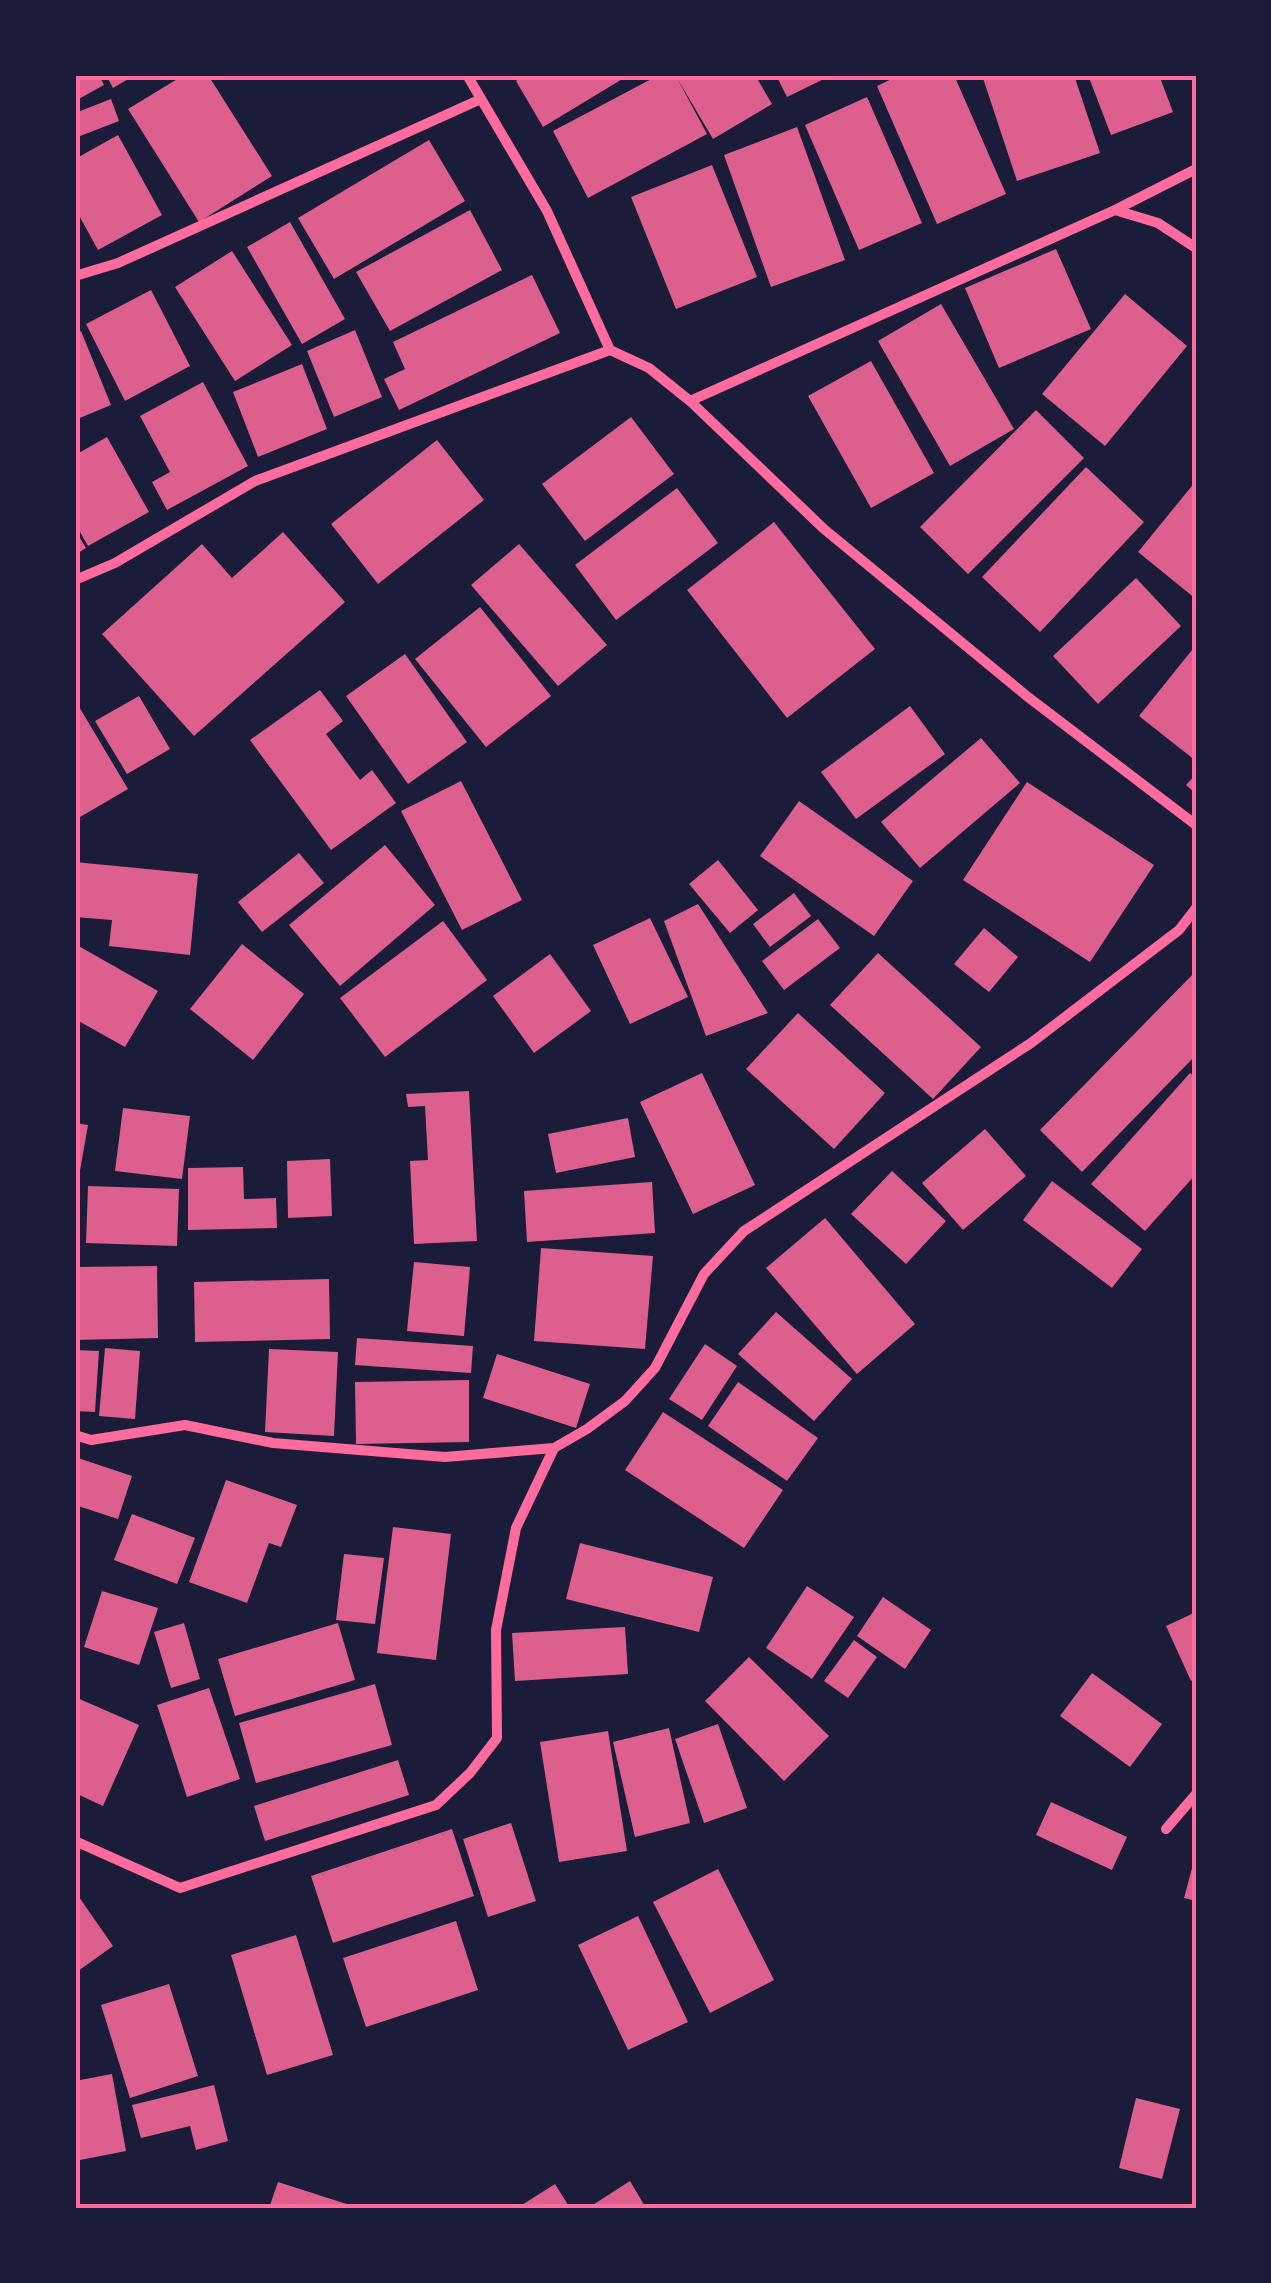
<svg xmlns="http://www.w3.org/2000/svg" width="1271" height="2283" viewBox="0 0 1271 2283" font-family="Lato,sans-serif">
	<rect width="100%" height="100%" fill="#1b1b3a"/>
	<!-- building -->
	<path fill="#dd5f8e" d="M75,75H99L104,85L75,101Z
		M106,75H135L113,88Z
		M184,75H208L272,176L199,222L128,109Z
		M526,75H629L543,127L516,81Z
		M659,75H755L772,104L713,139L677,78L707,134L588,198L553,131Z
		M776,75H832L787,97Z
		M900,75H954L1006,194L937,224L877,86Z
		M982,75H1074L1100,153L1017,181Z
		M1088,75H1159L1173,112L1111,135Z
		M867,97L922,223L859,250L805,125Z
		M111,99L119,121L75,138V113Z
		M797,127L845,260L771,287L724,155Z
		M118,135L162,215L98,250L75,208V159Z
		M429,140L465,201L334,279L298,218Z
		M712,165L757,277L676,309L631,197Z
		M470,210L502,270L390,331L356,272Z
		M290,222L345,319L302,344L247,247Z
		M1056,249L1091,329L999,368L965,288Z
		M232,251L292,345L235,381L175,287Z
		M532,275L560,333L399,410L384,379L405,369L393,342Z
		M151,290L190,366L125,401L86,324Z
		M1125,294L1187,346L1105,446L1042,394Z
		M941,304L1014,429L950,466L878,341Z
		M355,330L382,397L334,417L307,351Z
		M81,331L111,405L75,420V334Z
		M871,361L934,473L871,508L808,396Z
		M302,364L327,429L258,457L233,392Z
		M203,382L248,466L167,510L152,482L170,472L140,416Z
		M1036,410L1084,458L968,574L920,527Z
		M631,417L674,474L585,541L542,484Z
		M107,437L149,512L88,546L75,523V455Z
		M437,440L484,500L378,584L331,524Z
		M1086,467L1144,522L1040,632L982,577Z
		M1196,481V599L1138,552Z
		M677,488L718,543L616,620L575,565Z
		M774,522L875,649L787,718L687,590Z
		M75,530L86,548L75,555Z
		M283,532L345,602L194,736L102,634L202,544L232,578Z
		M519,544L607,645L558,686L471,585Z
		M1136,578L1181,626L1098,704L1053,656Z
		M480,607L551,696L486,747L415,659Z
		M1196,645V761L1139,716Z
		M405,654L467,742L408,784L346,696Z
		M320,690L343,721L326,734L360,780L372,770L396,803L331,850L250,740Z
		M139,696L170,749L127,774L95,721Z
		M75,700L128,789L75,820Z
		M910,706L945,754L856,819L821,772Z
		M981,738L1020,783L920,868L881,822Z
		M1196,774V794L1186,785Z
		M461,781L522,900L462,930L401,811Z
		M1027,782L1154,865L1090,962L963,880Z
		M799,801L913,881L874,936L760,856Z
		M385,845L435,905L340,986L289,925Z
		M299,853L324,883L262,932L238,902Z
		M718,860L758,910L730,933L689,884Z
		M75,862L198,874L190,955L109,946L112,920L75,917Z
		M794,893L811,916L770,947L753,924Z
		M698,904L768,1013L706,1036L664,921Z
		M650,918L688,997L630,1024L593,945Z
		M818,919L840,948L784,990L762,961Z
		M443,921L487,980L385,1057L340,998Z
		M984,928L1018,957L989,992L954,964Z
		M75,944L158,991L125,1047L75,1019Z
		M242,944L304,994L253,1060L190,1009Z
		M878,953L981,1047L933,1099L830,1005Z
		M550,954L591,1011L534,1053L493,996Z
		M1196,971V1055L1082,1172L1040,1130Z
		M798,1013L885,1093L834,1149L746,1069Z
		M702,1073L755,1185L693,1214L640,1102Z
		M1190,1073L1196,1078V1174L1145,1231L1091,1184Z
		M469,1091L477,1241L414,1244L410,1161L428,1160L425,1106L408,1107L406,1094Z
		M123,1108L190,1116L182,1179L115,1171Z
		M628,1118L635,1157L556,1173L548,1134Z
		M75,1123L88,1125L77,1188H75Z
		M985,1129L1026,1176L963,1230L922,1183Z
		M330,1159L332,1216L288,1218L287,1161Z
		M243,1167L244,1199L276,1198L277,1228L188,1230V1168Z
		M892,1171L946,1221L906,1264L851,1214Z
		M1052,1181L1142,1249L1112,1288L1023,1220Z
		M652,1182L655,1233L527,1242L524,1191Z
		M88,1186L179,1189L177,1246L86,1243Z
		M825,1218L915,1324L857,1374L766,1268Z
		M541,1248L653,1256L645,1349L534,1341Z
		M414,1262L470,1267L464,1336L407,1331Z
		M157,1266L158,1338L75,1340V1267Z
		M329,1279L330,1339L195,1342L194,1282Z
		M776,1312L852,1379L814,1421L738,1354Z
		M357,1338L473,1346L471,1373L355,1365Z
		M705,1344L737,1366L702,1420L669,1399Z
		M105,1348L140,1351L135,1419L99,1416Z
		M269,1349L338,1352L334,1436L265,1432Z
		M75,1350L99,1351L95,1412L75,1411Z
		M497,1354L590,1384L576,1428L483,1398Z
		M469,1380V1442L356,1444L355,1382Z
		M738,1382L818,1438L787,1481L708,1426Z
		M663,1412L783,1490L744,1548L625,1470Z
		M75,1457L132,1476L118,1519L75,1505Z
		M226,1480L297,1505L281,1547L269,1543L247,1603L189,1582Z
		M132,1514L195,1538L177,1584L114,1560Z
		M393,1527L451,1534L436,1660L377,1653Z
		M580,1543L713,1577L699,1632L566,1599Z
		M344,1554L384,1558L375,1624L336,1620Z
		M807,1586L854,1617L812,1679L766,1648Z
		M102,1591L158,1608L139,1665L84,1647Z
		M883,1597L931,1630L905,1669L857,1636Z
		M1196,1612V1678L1191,1681L1166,1626Z
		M184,1623L200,1679L171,1688L154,1632Z
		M338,1623L355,1680L235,1716L218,1659Z
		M625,1627L628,1674L515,1681L512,1633Z
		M854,1640L877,1657L848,1698L824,1681Z
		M749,1657L829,1736L784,1781L705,1701Z
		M1092,1673L1162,1724L1130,1767L1060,1716Z
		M375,1684L392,1745L256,1783L239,1723Z
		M209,1688L240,1779L187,1797L157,1705Z
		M75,1697L139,1725L103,1806L75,1793Z
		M718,1724L747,1808L704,1823L675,1739Z
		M669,1728L690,1823L635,1837L613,1742Z
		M608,1731L627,1851L559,1862L540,1742Z
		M398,1760L409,1795L265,1841L254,1806Z
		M1051,1802L1127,1837L1112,1870L1036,1835Z
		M511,1823L536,1901L488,1917L463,1839Z
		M452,1829L474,1896L333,1943L311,1876Z
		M1195,1857L1196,1858V1901L1184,1898Z
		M718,1869L774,1980L710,2013L653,1902Z
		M79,1897L113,1946L78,1971L75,1967V1900Z
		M638,1916L688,2022L628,2050L578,1945Z
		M456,1921L478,1990L366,2027L343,1958Z
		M296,1935L333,2055L267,2075L231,1955Z
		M169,1984L198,2076L130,2098L101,2005Z
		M112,2074L126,2151L75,2161V2081Z
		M214,2085L228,2141L196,2150L190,2126L141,2138L132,2105Z
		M1136,2098L1180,2109L1162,2179L1119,2168Z
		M630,2181L646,2208H588Z
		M278,2182L356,2207V2208H269Z
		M555,2184L570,2208H517Z"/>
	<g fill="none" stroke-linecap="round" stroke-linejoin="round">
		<!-- minor -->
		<path stroke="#ff6b9d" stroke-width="10" d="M467,75L547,211L610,350L649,368L690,401L824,529L1028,697L1196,825
			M1115,210L1158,223L1196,248
			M75,276L118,263L481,99
			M690,401L1115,210L1196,169
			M75,580L115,563L255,481L610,350
			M75,1435L91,1440L185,1425L273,1443L445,1457L554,1448L587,1429L625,1401L655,1368L704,1274L744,1231L1031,1043L1179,930L1196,908
			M1166,1829L1196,1794
			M75,1841L180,1888L436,1805L470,1773L497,1738L496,1630L516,1528L554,1448"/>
	</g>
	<!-- border -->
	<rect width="1271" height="2283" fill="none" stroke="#1b1b3a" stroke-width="155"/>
	<rect x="78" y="78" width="1116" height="2128" fill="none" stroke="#ff6b9d" stroke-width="4"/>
</svg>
